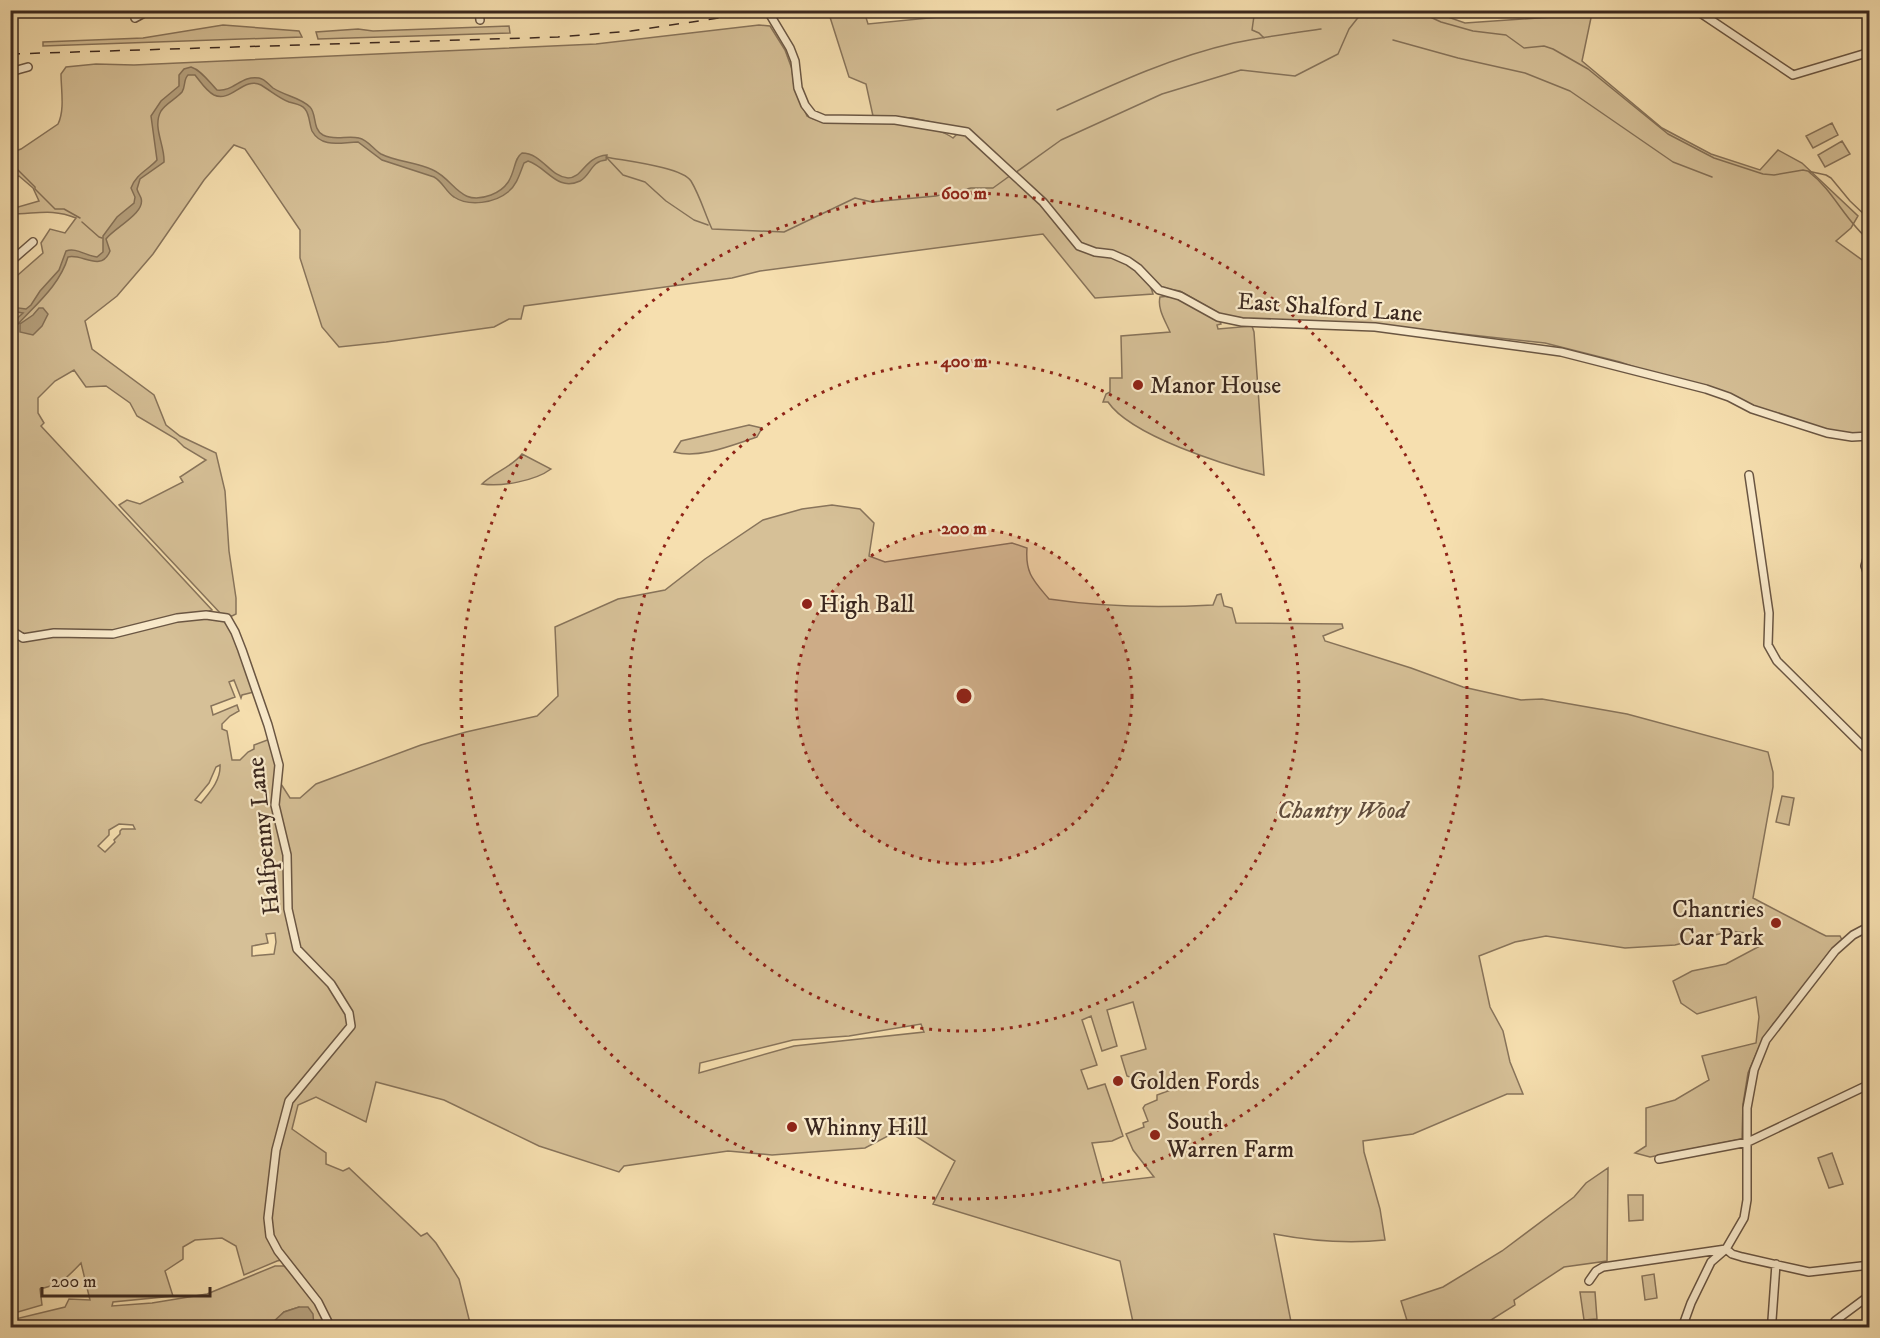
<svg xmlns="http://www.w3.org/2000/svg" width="1880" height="1338" viewBox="0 0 1880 1338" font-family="'IM FELL DW Pica',serif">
	<rect width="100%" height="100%" fill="#f6dfaf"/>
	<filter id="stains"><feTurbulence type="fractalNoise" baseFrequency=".00333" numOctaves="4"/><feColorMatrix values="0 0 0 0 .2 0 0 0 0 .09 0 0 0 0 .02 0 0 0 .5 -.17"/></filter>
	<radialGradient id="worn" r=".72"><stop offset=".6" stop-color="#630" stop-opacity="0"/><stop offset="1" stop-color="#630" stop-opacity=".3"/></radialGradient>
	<!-- green -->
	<path fill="#d6c097" stroke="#88745b" stroke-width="1.5" fill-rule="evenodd" d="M977,10H1256L1258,13L1281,10H1428L1465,23L1566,16V11H1590L1592,13L1582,61L1662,128L1711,154L1760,170L1778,150L1802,163L1858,216L1851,228L1836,241L1869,265V434L1851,435L1816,428L1778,413L1750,406L1620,362L1545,343L1363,323L1250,319L1222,315L1180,291L1162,288L1127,263C1138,272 1150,280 1153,294L1095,298L1043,234L760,271L732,278L524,306L521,319H509L494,327L386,342L339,347L322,327L300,258V230L245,149L234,145L204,180L153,254L117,296L85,321L92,349L154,395L166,425L180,436L216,453L225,491L229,551L236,598V614L232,616L222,615L119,505L127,500L140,504L183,482L180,477L206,460L184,447L176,439L137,416L130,403L106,386L86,387L74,370L55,381L38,398V413L44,423L41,426L212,610L184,620L208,618L223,620L231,630L254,692L242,695L241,698L234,680L229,682L235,697L211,706L213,715L237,705L239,711L230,716L222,724V729L227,731L232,760H240L248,752L254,749V745L270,739L276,762L275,783L281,784L290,798H300L316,784L421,745L466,732L537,716L558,696L555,627L618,599L665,590L705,559L763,520L802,509L832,505L860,509L874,523L869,556L885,562L1012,543L1027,548C1025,574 1034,581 1049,599C1103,607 1159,608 1213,605L1217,595L1221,594L1224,606L1232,608L1236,623L1342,624L1343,628L1323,636L1325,641L1411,668L1463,687L1521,700L1542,699L1627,714L1768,752L1773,772V787L1753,898L1820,933L1826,936H1840L1842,940L1830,951L1791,1004L1773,1024L1760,1045L1748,1073L1743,1104L1742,1139L1650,1157L1635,1153L1646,1146V1108L1675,1100L1709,1080L1702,1056L1756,1043L1759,1017L1756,997L1697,1014L1681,1003L1673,981L1692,971L1726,964L1758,947L1746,933L1731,931L1675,945L1625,948L1546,936L1515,942L1479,956L1490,1007L1503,1031L1510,1062L1523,1094H1507L1413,1134L1363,1141L1364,1152L1380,1209L1385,1240C1347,1244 1311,1241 1274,1234L1292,1327H1134L1120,1261L933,1204L955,1161L903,1128L865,1148L772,1155L728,1151L624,1166L619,1172L539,1146L444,1100L376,1082L366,1122L316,1097L298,1105L292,1129L326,1153V1164L343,1171L349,1168L421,1236L427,1233L436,1243L459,1279L471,1327H333L325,1308L313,1293L314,1291L286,1259L277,1261L244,1275L236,1246L222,1238L195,1240L183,1247V1259L165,1271L173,1296L113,1302L112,1306L152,1303L207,1294L275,1266H284C303,1282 318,1305 329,1327H314V1322L299,1307L284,1312L273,1324L277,1327H11V1320L65,1307L69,1299L90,1300L81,1263C66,1279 61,1284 40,1289L42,1305L11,1314V281L43,253L41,243L50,229L65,233L76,218C52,208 36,214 11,214V209L39,201L33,188L19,176L11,179L10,153L21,149L58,124C65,110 61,89 61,74L66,67L96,64L134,65L596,44L759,25L770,26L785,50L792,69L794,87L807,116C827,126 845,121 867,122C890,122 936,125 953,138L959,132L965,134L967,130L913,118L873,116L866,84L849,77L829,14L845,11H864L868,24L969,14ZM220,765C221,780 210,792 201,803L195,800L209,783L216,767ZM119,824L133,825L135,829H122L120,831V834L114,840L115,842L105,852L98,846L109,835V830ZM275,933L276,942L274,954L252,956V946L268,943L266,934ZM1133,1002L1146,1049L1121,1056L1127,1076L1168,1091L1157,1095V1100L1145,1105L1143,1108L1148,1121L1143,1123L1144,1127L1126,1134L1133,1150L1154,1177L1103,1183L1092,1143L1112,1141L1123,1136L1105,1084L1088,1089L1081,1070L1097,1065L1082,1020L1091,1016L1102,1051L1117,1046L1107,1010ZM921,1024L924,1032L794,1046L699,1073L700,1063L793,1040L849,1036Z
		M223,25L299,31L302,37L43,46V42L143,38Z
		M509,26L510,33L318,39L316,32L358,29L373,31Z
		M1832,123L1838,135L1813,148L1806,136Z
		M1842,141L1850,154L1825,167L1818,155Z
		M1160,297C1181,293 1201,314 1220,321L1221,324L1217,325L1218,329L1252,326L1254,332L1264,475C1225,465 1131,436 1108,402H1103L1106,394L1110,392V378H1122L1121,336L1170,332C1166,322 1157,309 1160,297Z
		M749,425L762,428L757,437C732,445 700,459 674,452L681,441Z
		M522,454L551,469C535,481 501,487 482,484C494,472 512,467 522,454Z
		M1782,796L1794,798L1789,825L1776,822Z
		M1832,1153L1843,1184L1829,1188L1818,1158Z
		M1608,1168L1607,1261L1564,1267L1514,1300L1515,1305L1480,1327H1409L1401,1301L1443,1287L1502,1251L1574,1197L1586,1183Z
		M1628,1195H1643V1220L1629,1221Z
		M1654,1274L1657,1298L1645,1300L1642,1276Z
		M1580,1292H1595L1597,1319L1584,1320Z"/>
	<!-- water -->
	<path fill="#b6a17e" stroke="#857158" stroke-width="1.5" d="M191,67C201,70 209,82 217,90C234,92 241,75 259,78C265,79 268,84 273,88C285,96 300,97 310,107C317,114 312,129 323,135C335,141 347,135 359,138C368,140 373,149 381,154C397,162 417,162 433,170C455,180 459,207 491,195C519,184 510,161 522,153C542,153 550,177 568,178C583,178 584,157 607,155L606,160C591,161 591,175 580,181C557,192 547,167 528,161L524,163C520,173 517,185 508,192C495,203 469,207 454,197C446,192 443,182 434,177L382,160L358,142C342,142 322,149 312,131C309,124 310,115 305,109C301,104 295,104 289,102C279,98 271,91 261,85C244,76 231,103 214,95C206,91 200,81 195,75H188C183,80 186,86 182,92C176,99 166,103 161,111C152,127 165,145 164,162L140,179L137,189C138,193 140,195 141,198C146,213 114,228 106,239L110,251C101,273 82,253 68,257C59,288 31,308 11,332V324L23,313L11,311V307L26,309L31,305L40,291L59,270L66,251C76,247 86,256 97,257L103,252V236L117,217L134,203L135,197L131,188C136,174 148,170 157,160L151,116L161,101L179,86V75L184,69Z
		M39,308H43L48,314L42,326L33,335L20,332V324L33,315Z
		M299,1307H308L313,1314L314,1327H277L272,1323L284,1312Z"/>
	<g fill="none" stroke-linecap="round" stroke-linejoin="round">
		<!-- stream -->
		<path stroke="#857158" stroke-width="1.5" d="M1415,10L1441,22L1473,31L1506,35L1524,48L1544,46L1553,49L1588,69L1668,134L1714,158L1763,174L1774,175L1803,170L1826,175L1831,178L1850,201L1870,220
			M1256,11L1254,16L1252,30L1259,33L1264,38
			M1256,11L1264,10
			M1393,40L1458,58L1525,73L1570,91L1673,162L1712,177
			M1057,110C1114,84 1172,57 1234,43C1262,37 1292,33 1321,29
			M606,157C625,161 682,167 691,181C700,196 705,214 712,229L784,232L855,198L872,202L936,196L971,188H993L1011,175
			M607,158L623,175L645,182L666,201L694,220L708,225
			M10,166L13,165L35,187V189L55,209H64L80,218
			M1809,172C1834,191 1845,221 1870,241
			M1015,173L1061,140L1162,94L1241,70L1295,76L1338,54L1349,29L1364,10
			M82,222L99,237L102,238"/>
		<!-- minor casing -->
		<g stroke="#6a5643" stroke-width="10">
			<path id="minor" d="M479,10L480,20
				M1696,10L1793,75L1870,52
				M769,13L790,48L795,61L798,88L805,105L812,114L824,119L895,120L967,132L1043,202L1079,246L1095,252L1112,254L1128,261L1138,268L1159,290L1180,296L1218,317L1242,322L1375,327L1561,352L1706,389L1729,397L1752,409L1827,433L1852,437L1870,436
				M135,18L146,12L157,10
				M10,72L28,67
				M10,262L33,242
				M1749,475L1769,613L1768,645L1777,661L1870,753
				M1870,548L1865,566L1870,581
				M10,625L12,631L23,638L54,633L113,634L177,618L206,615L227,618L235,632L242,650L268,725L279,765L275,805L287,855L288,909L297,949L331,984L349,1013L351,1026L289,1101L276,1150L268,1218L270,1236L278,1251L318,1302L331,1328
				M1659,1159L1748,1142L1870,1084
				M1726,1249L1732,1254L1742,1257L1809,1272L1870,1265
				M1589,1281L1596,1271L1603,1267L1726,1249
				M1772,1320L1776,1264
				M1835,1321L1870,1295
				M1682,1328L1691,1303L1711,1262L1726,1249L1744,1218L1747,1200V1108L1754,1070L1766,1040L1835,951L1853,935L1870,926"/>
		</g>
		<!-- primary casing -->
		<g stroke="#3b281f" stroke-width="14">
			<path id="primary" d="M1867,10L1870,19"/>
		</g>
		<!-- minor -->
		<use href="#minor" stroke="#f9eacb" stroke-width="7"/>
		<!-- primary -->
		<use href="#primary" stroke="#f6dfaf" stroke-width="10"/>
		<!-- rail -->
		<path stroke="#3b281f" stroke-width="1.5" stroke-dasharray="10 10" stroke-linecap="butt" d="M10,54L558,37L631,31L772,10"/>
	</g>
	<!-- distance rings -->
	<circle cx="964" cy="696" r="168" fill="#8f2418" fill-opacity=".12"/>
	<g fill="none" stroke="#8f2418" stroke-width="3" stroke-dasharray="3 6">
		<circle cx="964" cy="696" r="168"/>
		<circle cx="964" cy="696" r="335"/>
		<circle cx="964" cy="696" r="503"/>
	</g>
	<!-- markers -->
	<g fill="#8f2418" stroke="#f9eacb" stroke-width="2">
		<circle cx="1138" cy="385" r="6"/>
		<circle cx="807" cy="604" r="6"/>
		<circle cx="1776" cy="923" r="6"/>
		<circle cx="1118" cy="1081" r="6"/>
		<circle cx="792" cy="1127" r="6"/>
		<circle cx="1155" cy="1135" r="6"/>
	</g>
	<g text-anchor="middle" stroke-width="4.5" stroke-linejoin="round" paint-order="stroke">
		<!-- street labels -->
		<g font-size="24" fill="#3b281f" stroke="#f9eacb">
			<text transform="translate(1330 307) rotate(4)" y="8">East Shalford Lane</text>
			<text transform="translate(263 836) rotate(-96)" y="8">Halfpenny Lane</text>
		</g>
		<!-- poi labels -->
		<g font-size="24" fill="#3b281f" stroke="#f9eacb" text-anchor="start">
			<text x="1150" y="393">Manor House</text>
			<text x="819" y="612">High Ball</text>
			<text x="1764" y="917" text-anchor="end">Chantries<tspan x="1764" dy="28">Car Park</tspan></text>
			<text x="1130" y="1089">Golden Fords</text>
			<text x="1167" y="1129">South<tspan x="1167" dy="28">Warren Farm</tspan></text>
			<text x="804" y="1135">Whinny Hill</text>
		</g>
		<!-- park labels -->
		<g font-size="24" font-style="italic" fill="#624e3d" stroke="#f9eacb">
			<text x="1342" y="818">Chantry Wood</text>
		</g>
	</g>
	<circle cx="964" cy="696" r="9" fill="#8f2418" stroke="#f9eacb" stroke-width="3"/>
	<g font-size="18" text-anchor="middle" font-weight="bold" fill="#8f2418" stroke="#f9eacb" stroke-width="4.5" stroke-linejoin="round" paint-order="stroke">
		<text x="964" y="199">600 m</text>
		<text x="964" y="367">400 m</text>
		<text x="964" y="534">200 m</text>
	</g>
	<!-- margin -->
	<rect width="1880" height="1338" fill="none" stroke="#f6dfaf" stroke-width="36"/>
	<rect x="12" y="12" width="1856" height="1314" fill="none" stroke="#3b281f" stroke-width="3"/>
	<rect x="18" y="18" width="1844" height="1302" fill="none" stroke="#3b281f" stroke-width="1.5"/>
	<!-- scale -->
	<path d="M42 1287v9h168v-9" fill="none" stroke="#3b281f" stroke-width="3"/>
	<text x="51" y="1287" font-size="18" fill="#3b281f" stroke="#f9eacb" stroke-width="4.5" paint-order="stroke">200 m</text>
	<rect width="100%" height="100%" filter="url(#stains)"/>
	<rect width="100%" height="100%" fill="url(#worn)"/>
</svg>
